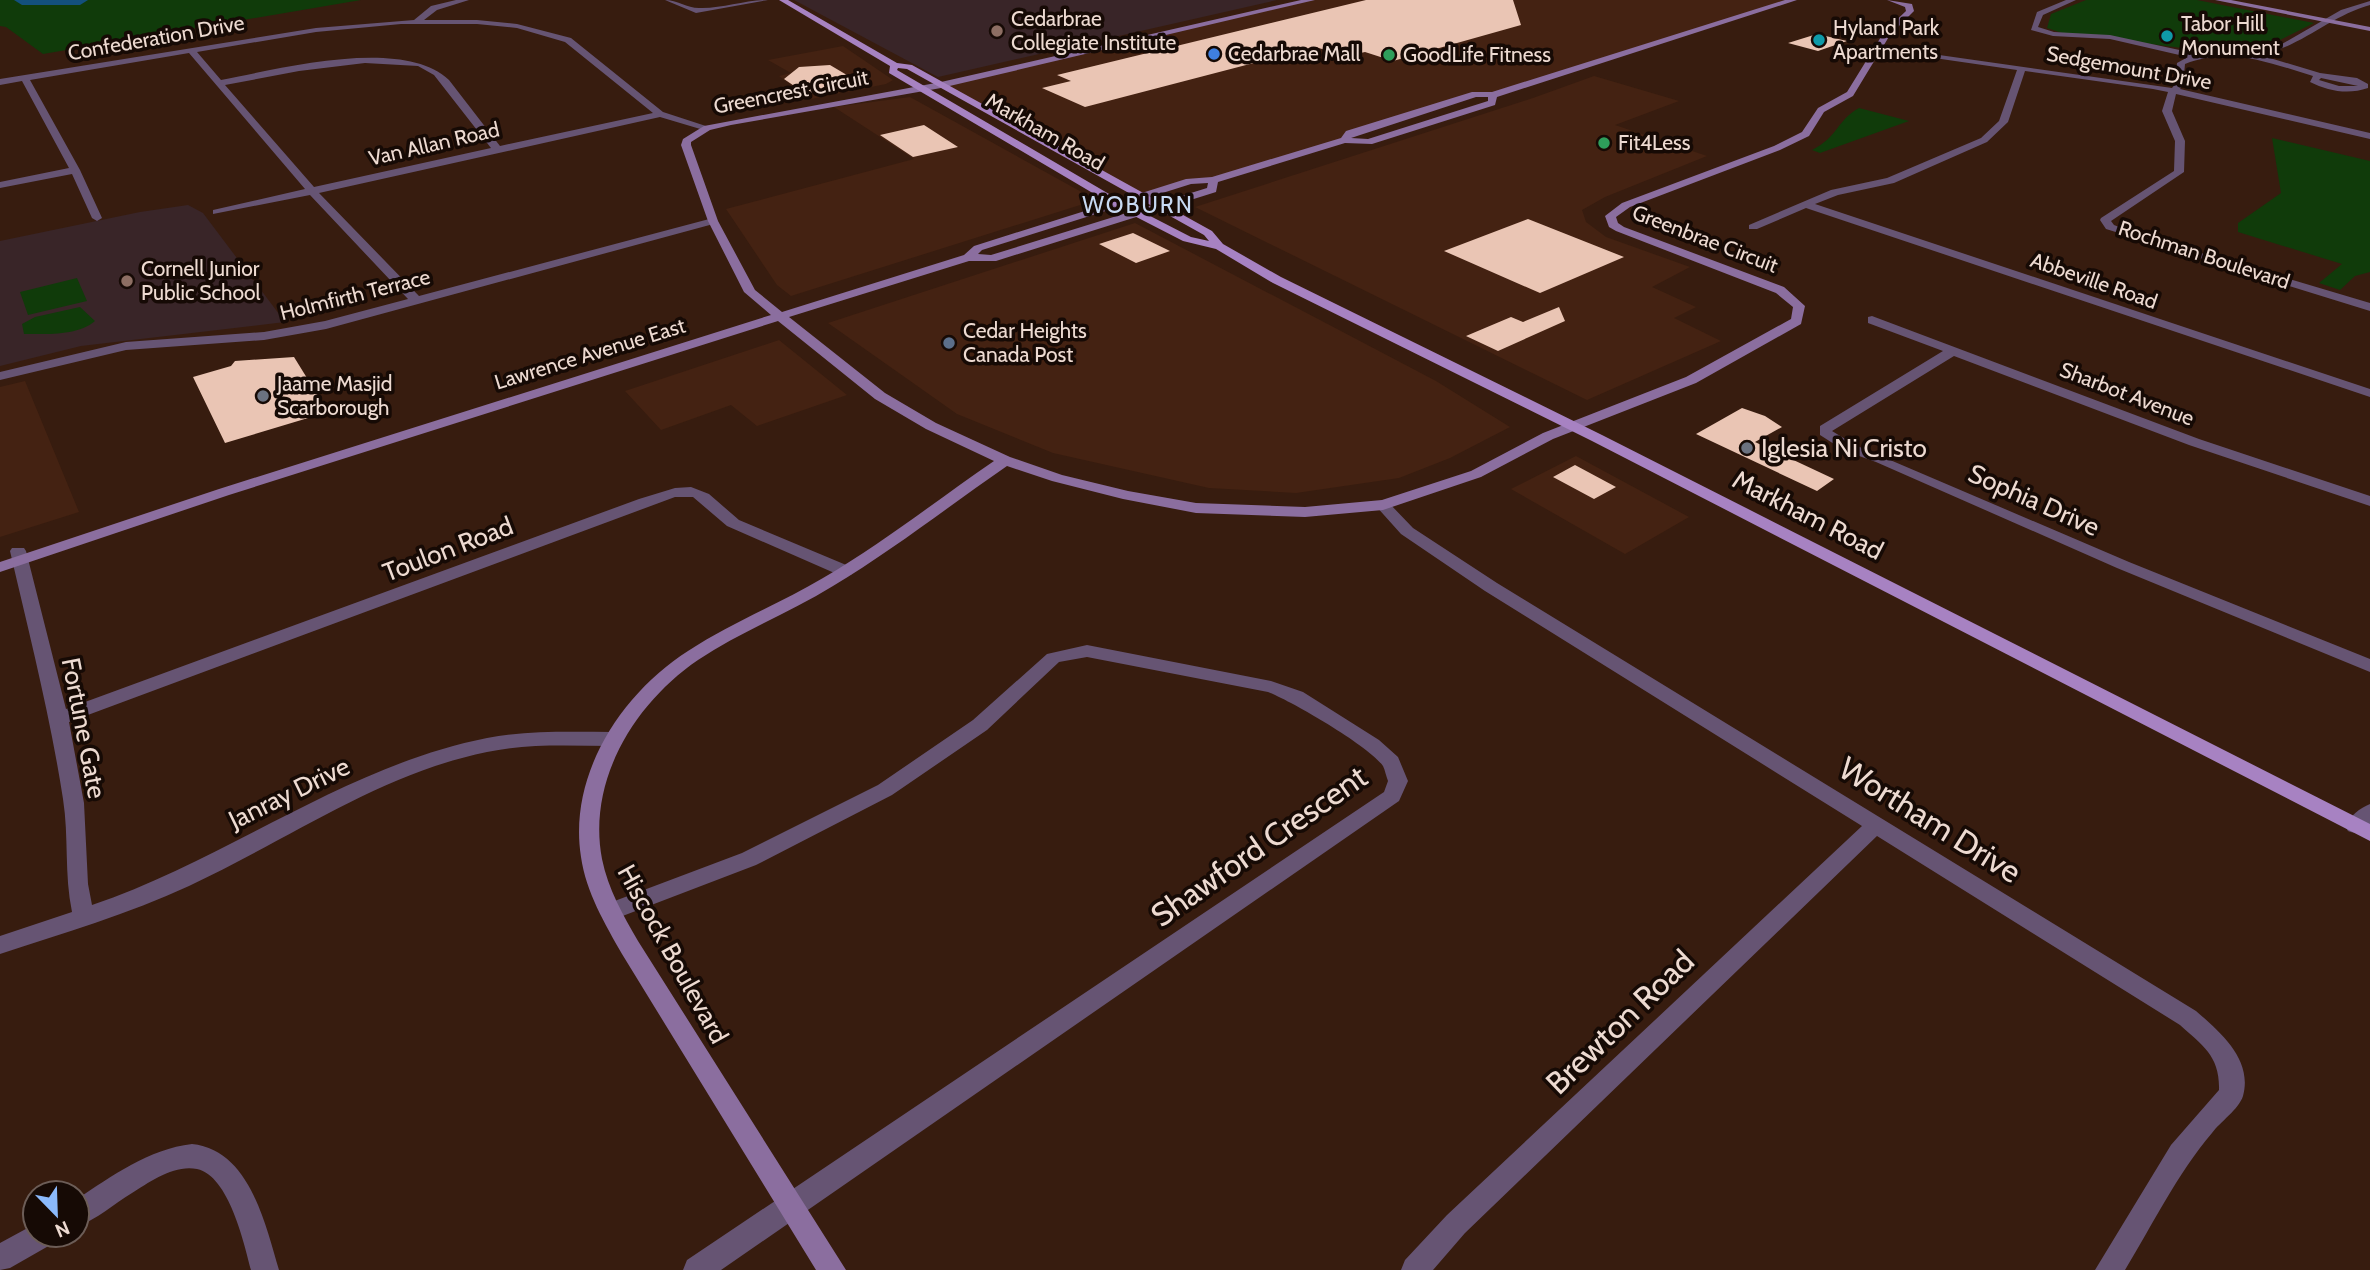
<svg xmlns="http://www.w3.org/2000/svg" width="2370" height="1270" viewBox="0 0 2370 1270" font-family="Cabin,sans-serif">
	<rect width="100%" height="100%" fill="#371c0f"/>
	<!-- built -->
	<path fill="#442212" d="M1311,0H1793L1493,95L1475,94L1345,140L1213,180L1190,181L1140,197L941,85Z
		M843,46L893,80L886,84L811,99L779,76L791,73L768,60Z
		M1594,76L1679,101L1615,125L1707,156L1605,197L1582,210L1586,222L1606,237L1690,267L1652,287L1696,307L1674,318L1721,341L1587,400L1195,207L1533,98Z
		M910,97L1096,200L791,296L777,285L726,209L914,159L834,107Z
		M1135,223L1436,381L1510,427L1450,458L1399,478L1296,493L1209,488L1053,453L957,414L828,323Z
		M779,340L847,395L757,426L731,405L661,430L625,391Z
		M25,381L79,512L0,537V387Z
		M1576,456L1689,517L1625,554L1511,489Z"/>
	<!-- education -->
	<path fill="#392528" d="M794,0H1277L938,77Z
		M188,205L203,213L285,322L81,346L0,366V241L140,212Z"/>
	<!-- green -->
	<path fill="#103b0a" d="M0,0H361L43,54L6,27L0,26Z
		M2086,0H2197L2314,23L2264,48L2214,52L2062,33L2047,28L2051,14Z
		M1859,108L1909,121L1820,153L1812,150C1838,137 1837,120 1859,108Z
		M2272,138L2370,161V272L2355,276L2340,290L2319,283L2342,264L2238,232V223L2281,193Z
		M77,278L87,301L28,315L20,292Z
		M80,307L95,321C78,336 46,334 24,334L22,324L35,317Z"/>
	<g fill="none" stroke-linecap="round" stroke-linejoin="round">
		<!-- river -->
		<path fill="#13507d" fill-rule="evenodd" d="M14,0H88L80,5H22Z"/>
	</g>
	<!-- building -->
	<path fill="#eac5b4" d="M1366,0H1513L1521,25L1393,61L1365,52L1347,56L1315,47L1085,107L1042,88L1071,81L1057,75Z
		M1817,34L1847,41L1818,51L1788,43Z
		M830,65L862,84L806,94L784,79L799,67Z
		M924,125L958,147L913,157L880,135Z
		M1528,219L1624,257L1540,293L1444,251Z
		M1133,233L1170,251L1136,263L1099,244Z
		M1559,307L1565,321L1498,351L1466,336L1511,317L1523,322Z
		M294,357L328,412L225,443L193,377L231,366L235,361Z
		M1742,408L1765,416L1782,427L1755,442L1834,479L1817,491L1696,434Z
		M1575,465L1616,487L1594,499L1553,477Z"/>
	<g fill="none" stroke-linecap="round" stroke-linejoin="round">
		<!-- street -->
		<path fill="#665473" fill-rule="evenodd" d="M456,0H469L437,10L424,20H477L517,24L571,38L663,112L712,128L707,131L660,117L319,193L419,296L713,218L718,221L717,223L326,329L264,340L126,350L0,380V372L126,342L264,332L325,321L408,299L310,195L213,214V210L305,189L189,53L30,80L80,170L102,218L97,221L92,218L72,174L0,188V182L69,168L22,81L0,85V79L316,28L414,20L431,6ZM401,24H477L517,28L565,42L653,113L500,146L449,80C403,36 279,69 221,80L197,52L316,32ZM365,63L418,66L434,75L491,148L314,187L225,85L299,71Z
			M665,0C677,0 687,8 699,8C721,9 745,0 768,0L696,13Z
			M2066,0H2076L2043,15L2038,27L2054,32L2110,35L2198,54L2249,51L2282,44L2341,10L2370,1V5C2330,16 2301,47 2260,55L2320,73L2357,78L2368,84V88C2348,95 2328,91 2310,82L2313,76C2270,63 2229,46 2185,64L2183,85L2180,89L2370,133V139L2176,94L2172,111L2185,141L2184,172L2111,221L2114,225L2137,234L2370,303V311L2106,229L2100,220L2101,218L2174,171L2175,141L2162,111L2168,92L2153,89L2025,71L2008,122L1987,142L1894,183L1838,195L1815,204L2370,389V397L1806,208L1757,229H1749V225L1831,190L1887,178L1981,138L1999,121L2017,70L1879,50L1876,46L2172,88L2175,84L2177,63L2188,57L2110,39L2053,36L2031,30L2037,12ZM2321,78L2358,86H2339L2319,80Z
			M1872,316L2199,439L2370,496V506L2189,445L1954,356L1832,431L1855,445L2129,562L2370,659V672L2117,568L1876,462L1845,451L1820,435V426L1943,351L1868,323V317Z
			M691,487L709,494L739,520L851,567L853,571L851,575H839L727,526L693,497H675L69,722L84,803L88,884L92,905C228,859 345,766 487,738C529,730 572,732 614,732L621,734L624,739L621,744L614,746C572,746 529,743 487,752C379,774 288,840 189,886C129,914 63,933 0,954V936L72,912C64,874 69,837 63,799C50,715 29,633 10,551L12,548H24L26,551L66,709L639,499L675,488Z
			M1383,500L1388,502L1413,528L1497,583L2196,1011C2220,1032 2253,1059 2243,1096C2239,1109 2220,1122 2212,1133C2177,1174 2153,1224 2125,1270H2095L2171,1145L2219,1090C2220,1056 2203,1046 2180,1025L1877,836L1465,1233L1433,1270H1401L1405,1260L1447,1215L1862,826L1485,591L1401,534L1375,505Z
			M1087,645L1271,681L1303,692L1379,740L1398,757L1408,781L1399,801L721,1270H683L687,1260L1384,792L1388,781C1386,776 1385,770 1383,766C1369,746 1291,701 1268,692L1087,657L1059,662L987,730L892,795L756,865L620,917L612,920L604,917L601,911L604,905L742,853L878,785L973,720L1047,654Z
			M2370,804V824C2362,831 2358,835 2348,831L2345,826C2350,816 2360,808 2370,804Z
			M192,1144C250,1150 265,1224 279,1270H251C244,1243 229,1176 197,1169C175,1164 149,1182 132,1193C114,1204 97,1219 77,1227V1199C112,1176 149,1149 192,1144Z
			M35,1224V1235H56L52,1244L10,1268L0,1270V1243Z"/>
		<!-- secondary -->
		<path fill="#8b6e9f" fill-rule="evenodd" d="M1301,0H1315L941,88L731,125L710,130L691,142V145L718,221L755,290L782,312L964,255L974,246L1186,179L1212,177L1341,138L1346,131L1472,92H1492L1785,0H1797L1497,97L1495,105L1372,144L1345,143L1218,182L1216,192L996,261H969L789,317L885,393L936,423L1010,457L1062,475L1128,491L1196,503L1305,507L1382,500L1471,471L1543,433L1686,377L1791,319L1793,307L1776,293L1616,231L1609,227L1605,216L1622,203L1774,146L1802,132L1818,108L1847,92L1884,32L1906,11L1905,7L1887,0L1912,4L1914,11L1890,35L1853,96L1824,112L1809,136L1780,150L1630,207L1616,217L1618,223L1624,227L1784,287L1805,306L1801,324L1696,383L1553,439L1481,477L1383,510L1305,517L1196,513L1123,499L1052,481L1007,466C949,506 893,550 833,586C789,613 740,632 698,660C635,703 587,780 602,859C608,889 623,915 638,941L846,1270H816L622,954C605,924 586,892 581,857C568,775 621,694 688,651C731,623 779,604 823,578C883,543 937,500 994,461L926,429L875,399L778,321L229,495L0,572V562L219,489L771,315L744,292L708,221L681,145L683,139L704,126L941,82ZM1476,97H1488V101L1368,139L1351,138ZM1208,183L1207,188L991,255L978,254L982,250L1191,184Z
			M2215,0H2231L2370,27V31Z"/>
		<!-- primary -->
		<path fill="#a782c2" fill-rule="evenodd" d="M779,0H788L897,63L912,65L1212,231L1223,244L1281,277L1602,435L2370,824V841L1592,441L1273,283L1216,249L1183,241L1113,205L889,73L890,66ZM898,68L907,69L1204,235L1209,241L1191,237L1121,201L897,70Z"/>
	</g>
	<!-- markers -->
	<g fill="#8d6e63" stroke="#160a05" stroke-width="2.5">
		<circle cx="997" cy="31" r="7"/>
		<circle cx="127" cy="281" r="7"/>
	</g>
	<g fill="#0f9aa8" stroke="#160a05" stroke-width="2.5">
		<circle cx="2167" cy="36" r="7"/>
		<circle cx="1819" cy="40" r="7"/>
	</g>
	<circle fill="#3f7fe0" stroke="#160a05" stroke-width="2.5" cx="1214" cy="54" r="7"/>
	<g fill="#2e9e5b" stroke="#160a05" stroke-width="2.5">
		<circle cx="1389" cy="55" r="7"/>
		<circle cx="1604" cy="143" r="7"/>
	</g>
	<circle fill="#5c6f8a" stroke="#160a05" stroke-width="2.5" cx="949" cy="343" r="7"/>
	<g fill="#6b7280" stroke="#160a05" stroke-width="2.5">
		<circle cx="263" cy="396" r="7"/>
		<circle cx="1747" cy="448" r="7"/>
	</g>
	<g text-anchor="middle" stroke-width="7" stroke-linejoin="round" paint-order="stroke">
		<!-- far-poi labels -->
		<g font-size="21" fill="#eddad1" stroke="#160a05" text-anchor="start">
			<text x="1011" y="26">Cedarbrae<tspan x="1011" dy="24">Collegiate Institute</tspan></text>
			<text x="2181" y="31">Tabor Hill<tspan x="2181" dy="24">Monument</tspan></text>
			<text x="1833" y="35">Hyland Park<tspan x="1833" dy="24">Apartments</tspan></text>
			<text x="1228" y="61">Cedarbrae Mall</text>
			<text x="1403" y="62">GoodLife Fitness</text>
			<text x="1618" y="150">Fit4Less</text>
			<text x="141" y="276">Cornell Junior<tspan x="141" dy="24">Public School</tspan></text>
			<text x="963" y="338">Cedar Heights<tspan x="963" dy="24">Canada Post</tspan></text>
			<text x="277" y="391">Jaame Masjid<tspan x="277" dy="24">Scarborough</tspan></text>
		</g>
		<!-- far-street labels -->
		<g font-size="21" fill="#eddad1" stroke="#160a05">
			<text transform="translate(156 38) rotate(-10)" y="7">Confederation Drive</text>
			<text transform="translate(2129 68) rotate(10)" y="7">Sedgemount Drive</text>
			<text transform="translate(791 92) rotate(-11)" y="7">Greencrest Circuit</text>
			<text transform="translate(1045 132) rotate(30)" y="7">Markham Road</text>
			<text transform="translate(434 144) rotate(-13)" y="7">Van Allan Road</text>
			<text transform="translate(1705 239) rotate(21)" y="7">Greenbrae Circuit</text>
			<text transform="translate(2204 255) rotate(18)" y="7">Rochman Boulevard</text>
			<text transform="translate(2094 281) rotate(19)" y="7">Abbeville Road</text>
			<text transform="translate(355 295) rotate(-14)" y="7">Holmfirth Terrace</text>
			<text transform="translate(590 354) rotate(-17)" y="7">Lawrence Avenue East</text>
			<text transform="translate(2127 394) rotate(21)" y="7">Sharbot Avenue</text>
		</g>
		<!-- far-neighbourhood labels -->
		<g font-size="23" letter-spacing="2" fill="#c8daf3" stroke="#160a05">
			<text x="1138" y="213">WOBURN</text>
		</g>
		<!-- poi labels -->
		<g font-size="26" fill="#eddad1" stroke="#160a05" text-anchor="start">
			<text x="1761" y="457">Iglesia Ni Cristo</text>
		</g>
		<!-- street labels -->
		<g font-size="26" fill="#eddad1" stroke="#160a05">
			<text transform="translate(2034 500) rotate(24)" y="9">Sophia Drive</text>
			<text transform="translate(1808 515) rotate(27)" y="9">Markham Road</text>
			<text transform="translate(448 549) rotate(-21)" y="9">Toulon Road</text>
			<text transform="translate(84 728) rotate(79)" y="9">Fortune Gate</text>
			<text transform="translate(289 793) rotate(-26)" y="9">Janray Drive</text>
			<text transform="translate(673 954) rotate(61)" y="9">Hiscock Boulevard</text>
		</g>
		<!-- near-street labels -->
		<g font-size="32" fill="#eddad1" stroke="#160a05">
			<text transform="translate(1930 820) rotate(32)" y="11">Wortham Drive</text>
			<text transform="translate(1259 846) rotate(-35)" y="11">Shawford Crescent</text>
			<text transform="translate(1620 1022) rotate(-44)" y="11">Brewton Road</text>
		</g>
	</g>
	<!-- north arrow -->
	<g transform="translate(56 1214) rotate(157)"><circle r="33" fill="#160a05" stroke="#6c5d57" stroke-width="2"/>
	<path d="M0-5L12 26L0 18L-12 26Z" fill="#8bbafc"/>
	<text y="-10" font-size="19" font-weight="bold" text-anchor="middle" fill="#eddad1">N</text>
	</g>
</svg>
